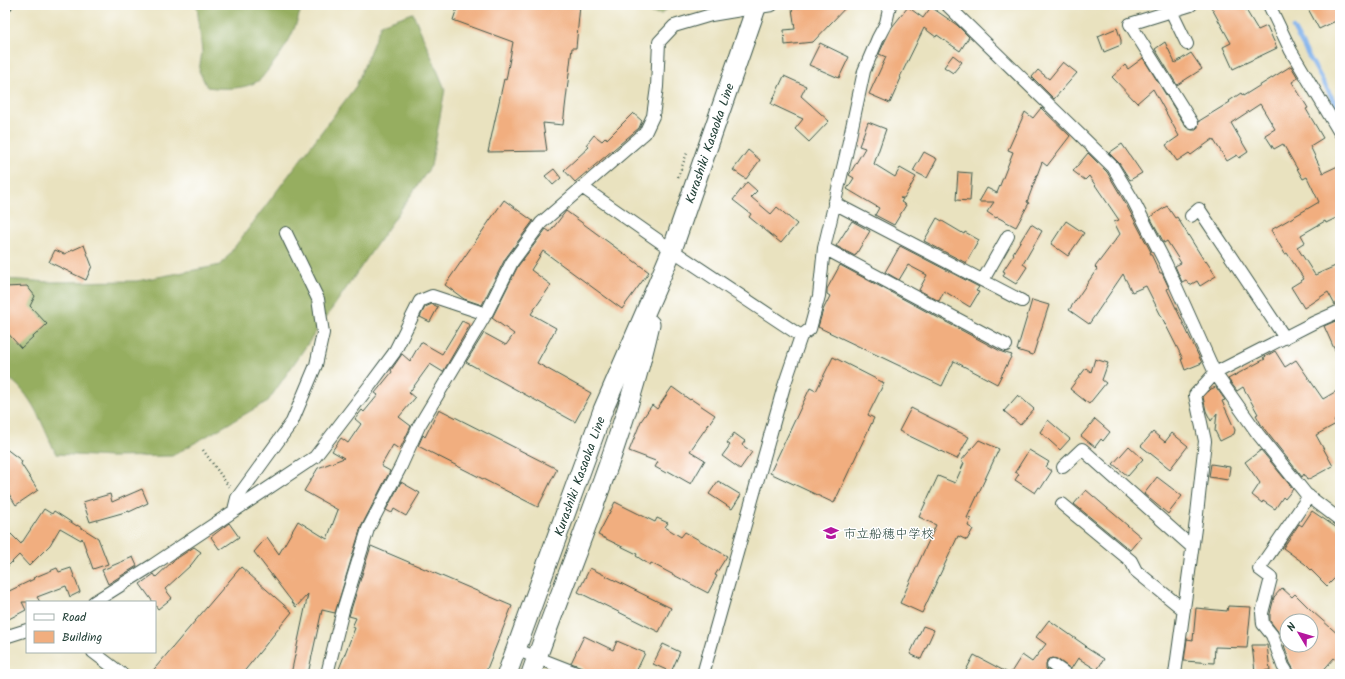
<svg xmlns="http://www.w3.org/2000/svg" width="1345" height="679" viewBox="0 0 1345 679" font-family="Kalam,'Klee One',sans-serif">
	<rect width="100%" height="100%" fill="#fff"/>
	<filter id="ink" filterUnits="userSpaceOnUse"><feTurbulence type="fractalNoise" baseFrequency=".025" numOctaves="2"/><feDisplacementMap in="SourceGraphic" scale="8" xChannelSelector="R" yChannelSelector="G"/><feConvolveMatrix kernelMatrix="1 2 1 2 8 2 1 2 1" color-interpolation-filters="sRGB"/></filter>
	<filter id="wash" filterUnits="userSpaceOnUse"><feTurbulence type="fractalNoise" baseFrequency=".012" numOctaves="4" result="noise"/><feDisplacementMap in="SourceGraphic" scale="16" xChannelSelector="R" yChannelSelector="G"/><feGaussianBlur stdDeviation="0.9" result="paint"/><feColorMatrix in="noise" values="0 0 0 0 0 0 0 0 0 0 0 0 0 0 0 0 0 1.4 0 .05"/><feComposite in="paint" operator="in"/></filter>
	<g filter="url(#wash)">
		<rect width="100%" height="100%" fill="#e9e2bf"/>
		<!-- forest -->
		<path fill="#96ae60" stroke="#5a764a" d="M197,5H302C294,34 287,47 268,70C265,73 262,79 258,81C244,90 222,89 207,87L199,71L202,52Z
			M640,5H671L662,14C652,13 647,14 640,5Z
			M413,13L445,89L431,166L268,401L172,456L111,457L56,454C43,427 32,391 5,376V279L50,282L137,281L221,265L356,86L381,24Z"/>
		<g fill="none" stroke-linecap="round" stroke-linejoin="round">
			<!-- stream -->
			<path stroke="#7fb1eb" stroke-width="4.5" d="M1293,28L1340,112"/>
		</g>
		<g id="blocks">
			<!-- building -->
			<path fill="#f1ae7f" d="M458,5H580L576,48H572L563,125L543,123L547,151L488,152L504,79L506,80L513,42L453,20Z
				M813,5H848L813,42L785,45L784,30L795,29L792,9Z
				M1210,5H1243L1258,30L1267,26L1277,48L1233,69L1223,47L1231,43Z
				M1306,5H1332L1340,19L1319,29Z
				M908,7L923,18L931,7L957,25L969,37L960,51L937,35L936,37L924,28L900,77L901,78L890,103L869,94L886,57L879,54L885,41L892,27Z
				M1117,28L1121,40V45L1104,52L1098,36Z
				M1165,42L1175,63L1191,53L1202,69L1177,85L1155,49Z
				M820,43L849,57L839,78L809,65Z
				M953,55L962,62L953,73L944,67Z
				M1143,58L1186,127L1192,130H1196L1198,127L1199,121L1230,102L1229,101L1241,93L1243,96L1291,66L1298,78L1292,82L1308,108L1306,109L1323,138L1310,146L1323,173L1340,165V216L1326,223L1325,221L1301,235L1305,242L1297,247L1315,275L1340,264V304L1335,305L1328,292L1304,308L1291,287L1304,279L1287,253L1285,254L1271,230L1319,202L1307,177L1303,179L1283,144L1274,149L1265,135L1275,129L1260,104L1231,123L1248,152L1239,158L1237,155L1227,161L1213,139L1191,155L1189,153L1177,161L1166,145L1179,136L1153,89L1137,103L1112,77L1125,65L1128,69Z
				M1063,62L1077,73L1054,99L1032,77L1038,70L1049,79Z
				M784,76L806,86L801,96L829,121L809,142L795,129L803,119L771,104Z
				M1041,108L1070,136L1047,166L1042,162L1027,202L1029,203L1016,227L997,217L996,218L987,212L994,202H979L987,188L997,193L1013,152L1008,150L1025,112L1033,118Z
				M633,113L642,121L639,128L575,182L564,170L589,147L586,145L594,135L602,141L606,137L607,139Z
				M868,122L886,129L874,164L895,177L900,168L916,177L904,198H900L903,199L901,202L906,205L894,225L875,215L879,208L847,189L854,178L849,175L865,148L859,146Z
				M1122,144L1142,173L1130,180L1119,163L1109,153Z
				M748,150L760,160L746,179L733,170Z
				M924,152L937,159L927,178L913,171Z
				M1088,153L1107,172L1127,206L1151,252H1150L1160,273H1162L1169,288L1167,289L1202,363L1185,370L1181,359H1183L1146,286L1132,292L1123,274L1089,324L1069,310L1097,269L1095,267L1120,234L1114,222L1119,220L1089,176L1085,180L1073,171Z
				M554,169L561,178L553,185L545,176Z
				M958,172L972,173L970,201L956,200Z
				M747,182L757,191L751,197L771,214L777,207L797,224L781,243L749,217L751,214L733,200Z
				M504,200L533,221L505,259L482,305L464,299L445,285Z
				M1167,206L1175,218L1177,217L1205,262L1206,261L1216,276L1200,286L1197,281L1190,285L1186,280L1182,282L1175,266L1181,263L1167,241L1164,243L1150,217Z
				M566,211L649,272L622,309L543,251L531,270L551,285L531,314L556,328L537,363L591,393L575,422L466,362L484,333L506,345L514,334L492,318L518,266L546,229L550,232Z
				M937,218L964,234L965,232L979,240L966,263L924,241Z
				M852,221L870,231L855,256L836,246Z
				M1066,221L1084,233L1068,256L1051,244Z
				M1031,224L1042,231L1023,264L1027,267L1016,284L1003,276L1005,272L1003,271L1014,254L1013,253Z
				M84,245L92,266L86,280L49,262L55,250L64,254Z
				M900,246L979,287L976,291L979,292L970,307L944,291L939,301L919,290L927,275L908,265L899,280L885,272Z
				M840,265L1002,352L1012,355L997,384L954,361L942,386L818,327L823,310L830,296L827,294V289Z
				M27,286L35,296L30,306L47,324L21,348L5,330V287Z
				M1032,300L1049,305L1033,355L1017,350Z
				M432,304L438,307L430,322L420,317L425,307Z
				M1340,319V362L1324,326Z
				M462,321L470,325L443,372L430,364L409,393L415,398L399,417L411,426L401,447L399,449L393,445L381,466L390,471L361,527L335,613L322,610L308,674H291L308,594L296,607L254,552L267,537L279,554L298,521L327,539L338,510L304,491L318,468L344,458L332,451L341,438L348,443L361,424L355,419L362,410L364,412L378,395L375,393L392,372L391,370L402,354L410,361L421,342L442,354Z
				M1275,351L1285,367L1296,360L1323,399L1340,389V418L1334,421L1336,424L1316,435L1333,466L1307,480L1304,474L1302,477L1262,426L1256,415L1258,414L1243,387L1237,391L1228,379L1265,359L1263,358Z
				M833,357L884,383L868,415L874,418L834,503L770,473L810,388L816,391Z
				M1095,359L1108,363L1102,380L1106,383L1089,404L1070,389L1086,368L1091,372Z
				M672,387L690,400L691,399L715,415L690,451L705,460L691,484L668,471L666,473L655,467L658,462L629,451L641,421L652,405L657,409Z
				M1216,387L1225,400L1222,401L1235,430L1234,434L1220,441L1215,431L1217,413L1211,421L1206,411L1203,397L1211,389Z
				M1018,395L1034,409L1020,425L1004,411Z
				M911,408L969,437L957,459L899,431Z
				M439,409L557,469L538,507L418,446L423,435L425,437Z
				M1095,419L1110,432L1103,441L1101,439L1095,447L1081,436Z
				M1048,420L1070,439L1060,450L1040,432Z
				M1153,432L1165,442L1172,433L1188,446L1170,469L1141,446Z
				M734,433L745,441L742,445L752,452L740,469L722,456L730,445L727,443Z
				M979,440L999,449L967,518L971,519L968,526L973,529L967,540L958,536L922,613L900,603L936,525L919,517L938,476L955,483L964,463L961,461Z
				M1129,446L1143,459L1128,476L1113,464Z
				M5,448L22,461L21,464L38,490L16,505L5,488Z
				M1029,450L1049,462L1046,467L1052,471L1041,488L1039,487L1035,493L1015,480L1019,474L1015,472Z
				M1261,450L1293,489L1285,499L1283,497L1275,509L1263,501L1262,503L1252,495L1260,483L1245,462Z
				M1211,464L1230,467L1228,480L1209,477Z
				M1157,477L1182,496L1168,514L1144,494Z
				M718,481L741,495L732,509L709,494Z
				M401,482L420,493L406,516L394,509L392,513L386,510Z
				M142,489L148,503L129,512V511L90,522L83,502L110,494L112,502Z
				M1086,490L1141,537L1130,550L1074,504Z
				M615,502L655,522L657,518L668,523L665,527L681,537L685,532L727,556L715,575L717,576L708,593L651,563L650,565L636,556L637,554L598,535Z
				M44,509L52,514L54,511L77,526V525L98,538L108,564L93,569L82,538L81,540L60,528L50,545L29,566L19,555L5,569V540L11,534L21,544Z
				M1312,511L1340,530V573L1327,586L1305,564L1283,548L1299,524L1302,526Z
				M229,523L239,537L220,550L211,537Z
				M371,546L512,606L485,674H337L355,628L352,627L356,618L349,616Z
				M194,547L201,552L191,565L165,589L172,598L158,609L155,605V602H153L140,584L154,574L156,577L173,561Z
				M133,557L137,566L108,584L102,570Z
				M241,567L292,612L242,674H150Z
				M57,568L59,572L71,568L80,592L70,597L66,586L37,597L40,602H22L26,610L5,621V593L34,579L33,578Z
				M590,568L671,608L659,632L578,592Z
				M1282,588L1292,597L1295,594L1313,612L1340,636V663L1334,658L1320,674H1297L1295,672L1290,663L1284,645H1311V621H1287V627L1279,633L1270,621V614L1274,597Z
				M1228,606L1251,607L1247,648L1215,647L1214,663L1184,661L1187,639L1193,640L1196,608L1227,611Z
				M1049,620L1086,646L1085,647L1104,659L1097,670L1078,658L1071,669L1057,659L1053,658L1047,660L1046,665V669L1053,674H964L974,655L1010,674L1022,655L1032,662L1046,644L1036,637Z
				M923,626L934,630L921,659L910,654Z
				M584,636L613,650L617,641L645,653L635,674H586L585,670L582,667L571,663Z
				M663,644L680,652L671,672L653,664Z
				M1252,645H1267L1270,670L1255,672Z"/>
		</g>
	</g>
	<g filter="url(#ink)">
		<use href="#blocks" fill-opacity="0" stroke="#3d5649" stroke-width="1"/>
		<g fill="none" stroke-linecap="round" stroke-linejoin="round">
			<!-- street casing -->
			<g stroke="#3d5649" stroke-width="14">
				<path id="street" d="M947,5L1113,167L1134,202L1166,264L1215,373L1258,434L1306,494L1340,520
					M1191,5L1130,24L1192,123
					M1269,5L1291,51L1340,133
					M5,6L6,5
					M1171,11L1187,44
					M582,187L672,250L801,336
					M834,203L1022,301
					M1191,216L1199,209L1285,338
					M824,248L1006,345
					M983,280L1008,236
					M1063,467L1082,449L1192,547
					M1062,504L1131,561L1136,571L1184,610
					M234,510L237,498L292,422L316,365L323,333L318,299L286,233
					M94,602L153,565L315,457L371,384L394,353L420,301L432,296L486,314
					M5,637L27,630
					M515,649L579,674
					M93,652L122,674
					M1053,665L1066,674
					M327,674L343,610L368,529L401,466L419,426L486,314L512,262L541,223L645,133L653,116L657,87L659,42L674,26L711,15L772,5
					M703,674L784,386L801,336L810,329L819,296L824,248L846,155L864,71L878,38L886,23L890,5
					M1175,674L1197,514L1205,441L1195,395L1215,373L1313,323L1340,311
					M1288,674L1283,666L1272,635L1263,624L1262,613L1271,578L1259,569L1309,496"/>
			</g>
			<!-- primary casing -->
			<g stroke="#3d5649" stroke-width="21">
				<path id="primary" d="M507,674L603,410L659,281L672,250L757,5
					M531,674C572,558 623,444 650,324"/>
			</g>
			<!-- path -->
			<path stroke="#3d5649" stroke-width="2.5" stroke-dasharray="1 3" stroke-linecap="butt" d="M678,177L687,153
				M203,450L230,488"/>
			<!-- street -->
			<use href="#street" stroke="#fff" stroke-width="12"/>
			<!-- primary -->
			<use href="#primary" stroke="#fff" stroke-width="19"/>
		</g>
	</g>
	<!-- icons -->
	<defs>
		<g id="school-bare" transform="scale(1.2)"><path d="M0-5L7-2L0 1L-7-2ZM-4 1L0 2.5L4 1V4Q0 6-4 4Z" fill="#b5179e" stroke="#fff" stroke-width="2.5" paint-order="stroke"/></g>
	</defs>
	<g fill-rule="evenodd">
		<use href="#school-bare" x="831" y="533"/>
	</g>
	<g text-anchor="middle" stroke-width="3" stroke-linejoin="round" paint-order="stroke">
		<!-- street labels -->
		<g font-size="13" fill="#1f3d34" stroke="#fff">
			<text transform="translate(709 143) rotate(-71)" y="5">Kurashiki Kasaoka Line</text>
			<text transform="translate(579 476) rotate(-70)" y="5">Kurashiki Kasaoka Line</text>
		</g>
		<!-- poi labels -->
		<g font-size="13" fill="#1f3d34" stroke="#fff" text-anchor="start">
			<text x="843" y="538">市立船穂中学校</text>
		</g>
	</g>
	<!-- margin -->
	<rect width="1345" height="679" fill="none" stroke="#fff" stroke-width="20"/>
	<!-- legend -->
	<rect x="26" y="601" width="130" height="52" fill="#ffffff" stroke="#a5b1ae"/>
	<rect x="34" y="614" width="20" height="6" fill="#ffffff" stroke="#a5b1ae"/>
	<text x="62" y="621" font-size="12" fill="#1f3d34">Road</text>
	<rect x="34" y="631" width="20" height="12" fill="#f1ae7f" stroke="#a5b1ae"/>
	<text x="62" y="641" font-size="12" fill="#1f3d34">Building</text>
	<!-- north arrow -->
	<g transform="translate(1299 633) rotate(308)"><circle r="19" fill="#ffffff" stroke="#a5b1ae"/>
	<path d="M0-3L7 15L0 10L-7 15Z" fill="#b5179e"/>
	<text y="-6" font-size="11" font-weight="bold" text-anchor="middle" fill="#1f3d34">N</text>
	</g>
</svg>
